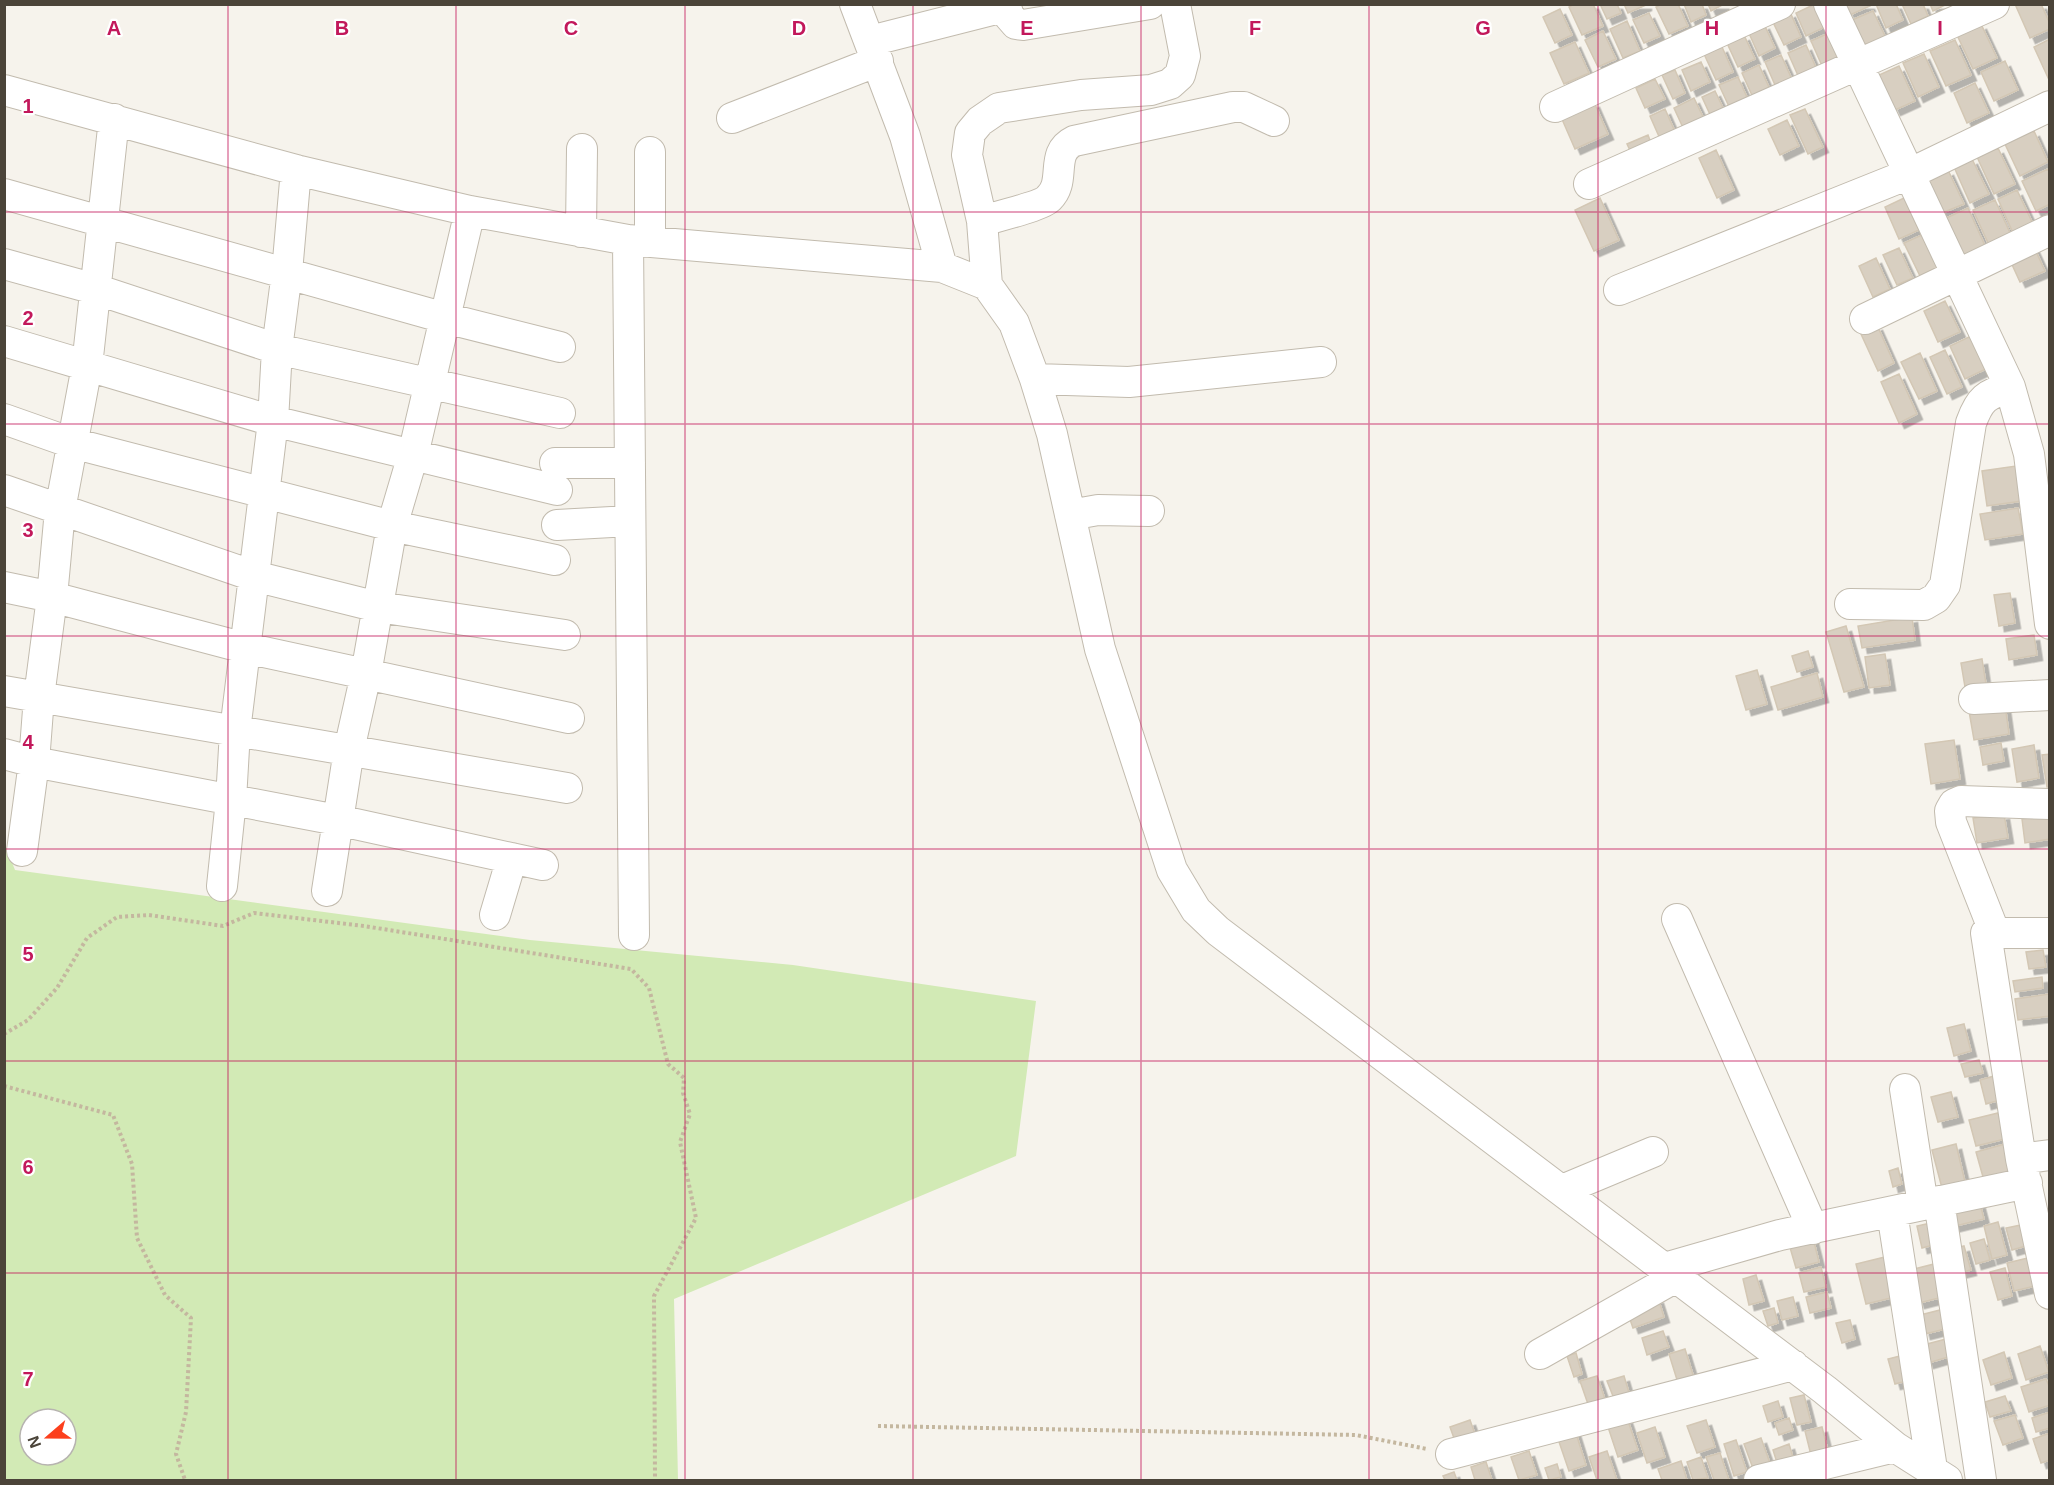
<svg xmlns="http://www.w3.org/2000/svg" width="2054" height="1485" viewBox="0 0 2054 1485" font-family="Helvetica,sans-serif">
	<defs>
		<filter id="shadow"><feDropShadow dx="5.5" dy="5.5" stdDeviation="0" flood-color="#0004"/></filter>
	</defs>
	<rect width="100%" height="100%" fill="#f6f3ec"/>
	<!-- green -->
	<path fill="#d2eab5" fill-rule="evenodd" d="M4,842L15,870L530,940L793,965L1036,1001L1016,1156L674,1299L678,1480H5ZM30,1419H66V1455H30Z"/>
	<!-- building -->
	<path fill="#d8cfc1" stroke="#d3c7b4" stroke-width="1.5" filter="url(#shadow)" d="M1574,4H1593L1603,26L1582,35L1569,7Z
		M1600,4H1617L1621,13L1607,19Z
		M1624,4H1646V5L1628,13Z
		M1662,4H1678L1688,26L1669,34L1656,7Z
		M1684,4H1702L1706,15L1691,22Z
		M1708,4H1724L1711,11Z
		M1815,4L1825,27L1806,36L1796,13Z
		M1845,4H1869L1870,6L1850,15Z
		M1876,4H1896L1903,20L1886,28Z
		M1902,4H1923L1928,16L1911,24Z
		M1930,4H1947L1933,11Z
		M2015,4H2041L2050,24V29L2030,38Z
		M1560,9L1572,35L1555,43L1543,17Z
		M1873,11L1886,38L1865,47L1852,20Z
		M1790,12L1801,37L1784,45L1772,20Z
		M1649,13L1660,36L1644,43L1633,20Z
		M1627,21L1640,51L1623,58L1610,29Z
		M1764,24L1775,48L1759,56L1748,31Z
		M1981,24L1997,58L1973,69L1957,35Z
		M1603,31L1616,59L1598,67L1585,40Z
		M1829,33L1841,60L1823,68L1811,41Z
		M1744,35L1755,59L1738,67L1727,43Z
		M2050,39V82L2034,47Z
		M1955,40L1971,75L1946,86L1930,51Z
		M1575,42L1589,73L1564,84L1550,53Z
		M1806,45L1818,72L1800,80L1788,53Z
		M1722,47L1733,72L1716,80L1704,54Z
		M1924,54L1939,87L1918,97L1903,63Z
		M1781,55L1794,84L1778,92L1765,62Z
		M2005,61L2018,90L1994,101L1981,72Z
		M1701,62L1710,82L1691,91L1682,70Z
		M1759,65L1772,94L1755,102L1742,73Z
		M1899,66L1915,101L1895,110L1879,75Z
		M1675,70L1685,93L1673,99L1662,75Z
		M1738,77L1750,104L1732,113L1719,85Z
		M1655,79L1665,99L1645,108L1636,88Z
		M1975,83L1989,113L1967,123L1954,93Z
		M1715,91L1726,114L1713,121L1702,97Z
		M1694,98L1706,123L1685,132L1674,108Z
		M1594,102L1608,134L1575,149L1561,117Z
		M1665,109L1676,134L1661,141L1650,116Z
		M1805,109L1823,147L1808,154L1790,115Z
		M1787,120L1799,146L1780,155L1768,129Z
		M2034,131L2048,162L2020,176L2005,144Z
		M1648,135L1653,148L1633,157L1627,144Z
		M1998,148L2015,184L1994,194L1977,157Z
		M1716,150L1734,190L1717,198L1699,158Z
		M1972,159L1989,194L1970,203L1954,167Z
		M2048,169L2050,173V204L2036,211L2022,181Z
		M1948,170L1964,204L1942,213L1927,180Z
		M2017,190L2033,224L2013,233L1998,199Z
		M1600,198L1619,240L1594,251L1575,210Z
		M1904,198L1919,230L1899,239L1885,207Z
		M1995,200L2011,235L1989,245L1973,210Z
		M1968,208L1986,248L1962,259L1944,219Z
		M1924,234L1939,267L1920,276L1904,243Z
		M2033,245L2045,271L2020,282L2008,256Z
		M1899,248L1913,278L1897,285L1883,255Z
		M1876,258L1890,289L1873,297L1859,266Z
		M1945,301L1960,332L1938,342L1924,311Z
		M1877,325L1894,363L1878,371L1860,332Z
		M1971,336L1986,369L1965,379L1950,346Z
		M1945,350L1962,387L1947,394L1930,357Z
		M1920,353L1937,391L1919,399L1901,362Z
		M1899,374L1917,414L1899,423L1881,382Z
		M2016,466L2022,501L1987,506L1982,471Z
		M2018,508L2023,534L1985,540L1980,514Z
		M2010,593L2015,623L1999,626L1994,595Z
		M1912,617L1915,640L1862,648L1858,626Z
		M1846,626L1864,687L1844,692L1826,632Z
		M2034,635L2037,655L2009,660L2006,639Z
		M1808,651L1813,667L1797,672L1792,656Z
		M1885,654L1890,685L1869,688L1865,657Z
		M1982,659L1986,684L1965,687L1961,663Z
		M1757,670L1767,704L1746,710L1736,676Z
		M1817,673L1823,697L1778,710L1771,687Z
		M2005,705L2009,734L1974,740L1969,711Z
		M1954,740L1960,779L1931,784L1925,744Z
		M2001,743L2004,761L1983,765L1980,747Z
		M2034,745L2039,778L2017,782L2012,749Z
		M2050,754V787H2047L2042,755Z
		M2004,814L2008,838L1977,843L1973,818Z
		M2050,815V839L2025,843L2022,819Z
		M2043,950L2046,967L2029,969L2026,952Z
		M2042,977L2043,988L2015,992L2013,981Z
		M2049,994L2050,1016L2018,1020L2015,999Z
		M1964,1024L1971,1051L1954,1056L1947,1028Z
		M1979,1060L1983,1073L1965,1077L1961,1064Z
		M1994,1076L2000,1100L1986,1104L1980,1080Z
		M1951,1092L1958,1117L1938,1122L1931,1097Z
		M1998,1113L2005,1139L1976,1146L1969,1120Z
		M1956,1144L1965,1182L1942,1188L1932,1150Z
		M2005,1144L2014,1176L1985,1184L1976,1152Z
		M1898,1168L1902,1184L1893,1187L1889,1171Z
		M1979,1200L1984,1219L1951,1227L1947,1209Z
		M1998,1222L2007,1255L1992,1259L1984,1226Z
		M1931,1223L1937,1244L1922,1248L1917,1226Z
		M2021,1225L2026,1246L2012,1250L2006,1228Z
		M1813,1238L1819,1262L1796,1268L1789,1244Z
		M1984,1239L1990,1260L1976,1264L1970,1243Z
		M1964,1246L1971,1270L1954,1274L1948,1250Z
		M1885,1257L1895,1297L1866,1304L1856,1264Z
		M2028,1258L2035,1286L2014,1291L2007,1263Z
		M1934,1264L1943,1297L1919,1303L1910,1270Z
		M1821,1267L1826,1287L1804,1292L1799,1273Z
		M2005,1268L2012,1296L1998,1300L1990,1272Z
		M1756,1275L1764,1301L1749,1305L1743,1279Z
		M1827,1292L1831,1308L1810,1313L1806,1297Z
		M1793,1297L1798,1316L1782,1320L1777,1301Z
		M1658,1298L1664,1317L1633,1328L1626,1308Z
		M1774,1308L1778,1323L1768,1326L1763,1311Z
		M1948,1308L1953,1327L1925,1334L1920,1315Z
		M1850,1320L1855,1339L1842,1343L1836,1323Z
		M1663,1331L1669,1347L1647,1355L1642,1338Z
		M1950,1338L1955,1355L1928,1363L1923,1345Z
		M2040,1346L2049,1372L2026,1380L2018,1354Z
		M1685,1349L1694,1378L1678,1383L1669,1354Z
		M2004,1352L2012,1378L1991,1385L1983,1360Z
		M1576,1353L1582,1374L1574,1377L1567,1356Z
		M1904,1355L1910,1380L1895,1384L1888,1359Z
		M1597,1376L1606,1402L1589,1407L1580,1381Z
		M1624,1376L1630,1396L1615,1401L1607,1381Z
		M2046,1379L2050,1388V1405L2029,1412L2021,1387Z
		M1804,1395L1811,1422L1797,1425L1790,1398Z
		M2005,1396L2011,1411L1990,1417L1985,1402Z
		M1778,1401L1783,1417L1768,1422L1763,1406Z
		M2050,1412V1428L2036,1432L2032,1418Z
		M2015,1415L2023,1438L2003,1445L1994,1421Z
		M1627,1418L1638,1450L1618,1457L1607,1424Z
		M1789,1418L1793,1430L1779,1435L1775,1423Z
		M1470,1420L1475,1434L1455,1441L1450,1427Z
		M1706,1420L1715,1447L1697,1453L1687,1426Z
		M1574,1427L1586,1465L1569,1471L1556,1433Z
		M1655,1427L1665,1457L1647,1463L1637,1433Z
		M1822,1427L1829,1455L1812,1459L1805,1431Z
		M2050,1433V1460L2041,1463L2033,1439Z
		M1761,1438L1771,1466L1754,1471L1744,1444Z
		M1736,1440L1747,1472L1734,1476L1724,1444Z
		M1789,1444L1795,1464L1779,1469L1773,1450Z
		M1529,1451L1537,1475L1519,1480L1511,1457Z
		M1607,1451L1617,1480H1597L1589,1457Z
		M1720,1453L1729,1480H1714L1706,1457Z
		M1701,1457L1708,1478L1693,1480L1687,1462Z
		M1681,1461L1687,1480H1662L1658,1469Z
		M1486,1462L1492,1480H1475L1471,1467Z
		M1557,1464L1561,1477L1549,1480L1545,1468Z
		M1454,1472L1457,1480H1445L1443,1476Z"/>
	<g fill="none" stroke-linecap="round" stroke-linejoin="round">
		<!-- minor casing -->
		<g stroke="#c2bbae" stroke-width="32">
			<path id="minor" d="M855,4L905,136L942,267
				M1005,4L1009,16L1016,24L1023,25L1150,4
				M1829,4L2010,387L2029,454L2050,624
				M870,41L996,9L1000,4
				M4,90L296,170L470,211L628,240L942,267L987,285L1014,323L1035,379L1052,434L1100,649L1172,870L1196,910L1218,931L1825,1390L1895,1447L1947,1480
				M1555,107L1780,4
				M732,118L878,61
				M650,152V242
				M1589,184L1994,4
				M4,194L445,318L560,347
				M982,221C995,217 1042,206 1049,198C1067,181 1049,153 1074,141L1233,107H1244L1274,121
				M581,232L582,149
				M628,240L634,935
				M4,264L95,289L277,349L560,413
				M987,285L982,221L967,155L970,133L980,121L999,108L1081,95L1151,90L1170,84L1180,75L1185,56L1175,4
				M1619,290L1909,174L2050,106
				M1865,319L2050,230
				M4,341L273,421L557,490
				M1035,379L1129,382L1321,362
				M4,419L72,443L392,526L555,560
				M555,463H630
				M4,490L254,576L378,607L565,635
				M1070,515L1098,510L1149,511
				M557,525L630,521
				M4,587L52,597L245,648L569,718
				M1850,604L1924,605L1936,598L1945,585L1971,423C1980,398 1986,395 2010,387
				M4,691L567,788
				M1974,699L2050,695
				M4,754L34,762L337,820L543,865
				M22,851L34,762L39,697L52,597L60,510L87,366L114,119
				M222,886L231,800L235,731L273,421L277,349L287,272L296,170
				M327,891L349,750L366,674L392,526L413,455L470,211
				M495,915L512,858
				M1677,919L1813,1229
				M1994,931L1951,822L1950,811L1954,804L1961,801L2050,804
				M2050,933H1986L2021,1159L2050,1294
				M1905,1089L1923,1205
				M2021,1159L2050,1155
				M1562,1190L1653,1152
				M1939,1201L1981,1480
				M1892,1212L1932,1469
				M1665,1268L1780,1235L2027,1183
				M1540,1354L1676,1277
				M1451,1454L1793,1365
				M1759,1480L1895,1447"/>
		</g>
		<!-- path -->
		<path stroke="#c4b79f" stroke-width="4" stroke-dasharray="3 3" stroke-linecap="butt" d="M4,1034L28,1020L57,988L87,938L117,917L149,915L223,926L254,913L364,926L631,969L649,988L668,1064L684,1078L683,1093L690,1114L680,1142L696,1218L654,1296L655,1480
			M4,1086L113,1115L132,1164L137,1238L165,1295L191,1318L186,1412L176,1454L185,1480
			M878,1426L1356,1435L1427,1449"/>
		<!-- minor -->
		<use href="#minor" stroke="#fff" stroke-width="30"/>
	</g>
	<!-- grid -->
	<path fill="none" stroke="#c2185b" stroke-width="1.5" stroke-opacity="0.55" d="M228,4V1480M456,4V1480M685,4V1480M913,4V1480M1141,4V1480M1369,4V1480M1598,4V1480M1826,4V1480M4,212H2050M4,424H2050M4,636H2050M4,849H2050M4,1061H2050M4,1273H2050"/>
	<g font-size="20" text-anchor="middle" font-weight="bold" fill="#c2185b" stroke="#fff" stroke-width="4.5" stroke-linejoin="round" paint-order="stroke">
		<text x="114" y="35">A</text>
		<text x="342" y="35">B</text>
		<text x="571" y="35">C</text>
		<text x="799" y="35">D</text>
		<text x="1027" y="35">E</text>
		<text x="1255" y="35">F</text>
		<text x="1483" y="35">G</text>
		<text x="1712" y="35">H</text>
		<text x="1940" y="35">I</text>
		<text x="28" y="113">1</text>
		<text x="28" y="325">2</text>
		<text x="28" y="537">3</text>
		<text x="28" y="749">4</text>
		<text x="28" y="961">5</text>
		<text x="28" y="1174">6</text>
		<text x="28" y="1386">7</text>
	</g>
	<!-- border -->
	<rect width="2054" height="1485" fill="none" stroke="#4b4439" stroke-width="12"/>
	<!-- north arrow -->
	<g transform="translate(48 1437) rotate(250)"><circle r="28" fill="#ffffff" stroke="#b7b4b0" stroke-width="1.5"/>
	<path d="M0-4.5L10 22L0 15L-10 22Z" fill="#fc3f1d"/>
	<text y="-9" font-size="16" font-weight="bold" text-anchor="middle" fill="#4b4439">N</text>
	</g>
</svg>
